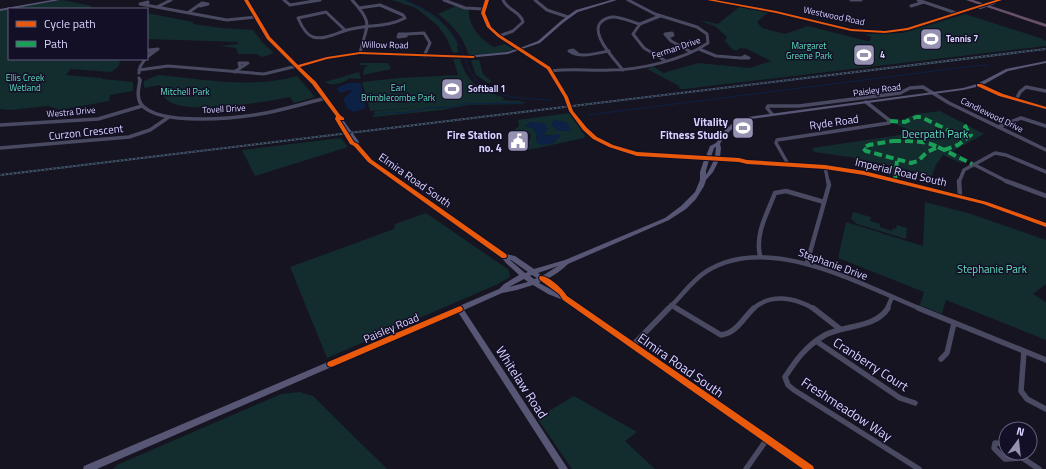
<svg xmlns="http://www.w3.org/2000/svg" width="1046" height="469" viewBox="0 0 1046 469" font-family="'Titillium Web',sans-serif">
	<rect width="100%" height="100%" fill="#161421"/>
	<!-- green -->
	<path fill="#132c2d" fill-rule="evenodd" d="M62,0L92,6L90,8L104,9H9V59H120L119,66L111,72L71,69L66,75L102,78V79L133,82V91L110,95L109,101L60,110L48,106L10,110L0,109V10Z
		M392,0H404L425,9L424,11C435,10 454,35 458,45L457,47L459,52L453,53L446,37L437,25L416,8Z
		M456,6L469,10C468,26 480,39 494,47L505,44L514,49L502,53L469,56C464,38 453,25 438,14Z
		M739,7L768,12L757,22L762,28L785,34L808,26L867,41H870L871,37L865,34L903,33L965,14L1040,38L1046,41V46L684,89H680L679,86L647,69L653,66L663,73L698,63L750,68L771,61L747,49L740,48L736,51L732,49L725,41L727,37L716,27L699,20L718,24Z
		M147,13L193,22V24L222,28L253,30L262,42L274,53L263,57L256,54H238L236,48L220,46L238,44V42L147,39Z
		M453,59H460C468,85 480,89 505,98L501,100L520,101L526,103L518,104L468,105L442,110L373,117L375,111L423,107L370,111L362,82L399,78L458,75Z
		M473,60H479L483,74L492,82L488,83L476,75L471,61Z
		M361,63H388L391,69L363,75L364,68L368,65H359Z
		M359,72L361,79L347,78L349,79C342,83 332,87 325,82Z
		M158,75C204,79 252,89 297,76L315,97L294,103L290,97C266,102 188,115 168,101C163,97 161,91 160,85L144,88V81Z
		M940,111L984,134L953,151L968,160L961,163L943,155L936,165L932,176L900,168L899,177L892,175L893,166L849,157L814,152L812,148L900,135L910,131L894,123L893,120H901L916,114Z
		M569,113L585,136L584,138L528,150L526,148L531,136L530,133L516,132L515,129L519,126L518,120ZM525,126L548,128L544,133L546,135L560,136L552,144L536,139L537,135L533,128Z
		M341,138L348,147L255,176L242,150Z
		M925,202L968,213L1046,240V284L1033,294L1046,302V340L946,300L942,314L920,305L924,292L838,258L846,222L923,246Z
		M853,212L871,217L870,221L880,224V227L892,231L893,228L896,229L897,225L907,228L906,239L857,224L851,219Z
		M426,213L509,270L510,277L498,284L327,358L290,267L394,229L395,224Z
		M300,392L313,396L387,469H113L117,465L281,394Z
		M574,396L637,432L625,441L655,469H572L537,418Z"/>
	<!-- water -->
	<path fill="#0d2144" d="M349,83H361L366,108L354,112L347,108L343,99L352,91L350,90L340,93L336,88Z
		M554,120L566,122L572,131H558L551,125Z
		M530,122L544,123L548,129L544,133L547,136L558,134L561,135L552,144L539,145L536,142L537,135L533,128L524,126Z"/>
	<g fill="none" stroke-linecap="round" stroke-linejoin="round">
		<!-- stream -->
		<path stroke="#0d2144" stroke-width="1" d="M405,0C432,12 451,25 463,53
			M465,59C477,100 517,98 552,100
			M373,115L392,112L404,113L427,108L451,107L463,104L522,103
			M588,115L982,65L988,66"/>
		<!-- street-far3 -->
		<path stroke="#4a4962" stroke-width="3" d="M284,0L290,5L320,0
			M352,0C375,25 366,25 360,53
			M444,0L465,8L483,9
			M535,0L547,10L568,17
			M851,0H861
			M918,0L956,13
			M147,5L148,2L140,4L227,20L256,17
			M911,6L924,2
			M157,7L171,0
			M189,12L202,3L208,4L200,6
			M660,16L640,24L633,34L644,48L664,60
			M345,30L326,12L298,18C301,25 306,35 313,37C323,40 335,34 344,31C364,24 387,28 405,18L403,15L380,5L359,8
			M399,34H407L406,36L398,37Z
			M407,34L424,33L430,43L424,56
			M499,36L513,31L523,22C521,12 507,10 503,0
			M668,37L673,35L672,33L665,34L671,41L691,52
			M699,49L716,56L741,58
			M578,54L573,50L569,51C581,59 596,53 609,51
			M745,56L749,58H741Z
			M147,57L158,49L149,50L151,53
			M139,70L168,66L264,74L297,66
			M623,70C614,59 579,23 612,17C619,16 632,22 639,24
			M551,71C571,68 590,71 610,70C640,70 683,60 708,43L707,34L697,27L655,14L628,0
			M234,72L248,63H239L240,67
			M139,73L140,67L145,59
			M139,78L140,81"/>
		<!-- street-far2 -->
		<path stroke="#4a4962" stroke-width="3.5" d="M140,80C139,87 136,97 141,104C158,127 240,118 266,113C286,109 306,103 326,98
			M979,85L1001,95L1046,108
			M1016,100L1020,92L1026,87L1046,91
			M772,114L767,108L768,106H799L900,93L910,88L923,87L949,103L1046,150
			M0,125L98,119L142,106
			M998,127L1021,118L1046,126
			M0,148L129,137L150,130L169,117
			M788,164L776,143L777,140L889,123V120L866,102
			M973,164L1008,182
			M825,167L828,182
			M959,182L964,170L995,153L1006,155L1046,172"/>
		<!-- street-far1 -->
		<path stroke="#4a4962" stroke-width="4.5" d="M959,181L960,196
			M1006,181L1046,196
			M760,256C755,233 767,214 775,193L786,191L824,202
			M807,263L829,185L828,181
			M671,305L678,309
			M668,309C681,297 692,280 707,271C769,232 861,285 921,309
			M753,309C770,293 795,297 814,309
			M887,309L892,297"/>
		<!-- street -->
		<path stroke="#4a4962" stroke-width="5.5" d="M676,308L721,335C737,333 743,318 754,308
			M813,308L840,329
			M888,308C876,328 844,325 825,335C806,346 796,360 785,377L788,385L794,390L919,469
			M918,308L1046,360
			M816,341L900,398L915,403
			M633,345L669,308
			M1024,351L1021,391L1027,399L1046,409
			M941,359L947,353L954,323
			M1006,444L995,443L994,448L1005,459L1020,458
			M1015,453L1039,469
			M746,469L767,439"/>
		<!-- secondary -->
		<path fill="#575674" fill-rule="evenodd" d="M52,0H60L0,11V9Z
			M244,0H248L270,37L298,65L327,57L360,52L467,56L507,52L516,49L498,37L488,28L481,13L485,0H489L485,13L491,27L500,35L520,48L538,41L562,20L576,10L611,0H617L578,12L564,22L540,43L522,49L550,67L568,97L573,111L587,128L597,137L613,145L637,152L706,156L710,146L716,143L726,129L733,123L748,117L963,88L977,84L1006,69L1046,61V63L1008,71L981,86L963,90L751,119C737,124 727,131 720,144L721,148L720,157L739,158L747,160L825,165L864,171L987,202L1046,223V227L983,204L864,175L825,169L747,164L739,162L719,160L713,172L706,180L704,186L696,199L686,209L669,220L568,264C562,270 555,275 547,279L563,290L567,296L813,466L814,469H803L563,300L548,294L533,285L517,290L502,293L464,310L568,469H559L458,312L97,469H83L84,466L499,289L504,284L519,275L506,263L502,258L368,162L354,146L350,144L335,119L336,116L312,84L267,39ZM519,50L547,69L564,97L569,111L583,130L593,139L609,147L637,156L704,160L700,172V180L695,192L681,206L665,218L565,260L534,269L515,256L506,254L372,160L359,145V142L316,82L300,67L327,59L360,54L467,58L508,54ZM716,147L715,157H711L714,148ZM709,160H714L710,168L706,175V171ZM510,260H511L528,272L525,273ZM558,266L542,276L538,273ZM532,275L537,278L534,279L530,276ZM524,279L528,282L509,287ZM541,281L556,292L539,283Z
			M707,0H715L776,11L851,29L877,31L906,29L979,6L982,7L907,31L877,33L851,31L776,13Z
			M997,0H1002L994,3L992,2Z"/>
		<!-- highway -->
		<path fill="#67516a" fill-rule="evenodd" d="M966,0H973L1046,24V27Z"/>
		<!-- rail casing -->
		<g stroke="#43596b" stroke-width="2">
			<path id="rail" d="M0,175L1046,49"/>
		</g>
		<!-- rail -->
		<use href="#rail" stroke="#130f26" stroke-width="1" stroke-dasharray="2" stroke-linecap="butt"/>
		<!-- secondary-bridge -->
		<path stroke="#575674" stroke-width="4" d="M980,7L994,2"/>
		<!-- quiet -->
		<path stroke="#1a9f57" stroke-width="4" stroke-dasharray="8 4" stroke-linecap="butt" d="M890,121L905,122L916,117H921L966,139
			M893,141C908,141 924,140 938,147L927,152L918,161L911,163L866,151L863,148L869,145Z
			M938,147L972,164
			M944,150L958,145L971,135L965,127L968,125
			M895,180L897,161"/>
		<!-- cycleway casing -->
		<g stroke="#130f26" stroke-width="2">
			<path id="cycleway" d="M244,0H248L270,37L298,65L327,57L360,52L474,56L475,57L473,58L360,54L327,59L300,67L316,82L340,115L344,118V120H340L354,142L358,144L372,160L506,254L507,256L506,258H502L368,162L354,146L350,144L335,119L336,116L312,84L267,39Z
				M485,0H489L485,13L491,27L500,35L550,67L568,97L573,111L587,128L597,137L613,145L637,152L739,158L747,160L825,165L864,171L987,202L1046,223V227L983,204L864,175L825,169L747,164L739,162L637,156L609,147L593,139L583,130L569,111L564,97L547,69L498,37L487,27L481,13Z
				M707,0H715L776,11L851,29L885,31L907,28L996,0H1002L908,30L885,33L851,31L776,13Z
				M977,84H981L1003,94L1046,107V109L999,96L977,86Z
				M540,276C548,275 563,289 567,296L813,466L814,469H803L563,300L559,294L540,280L539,278Z
				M460,306L462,307L463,309L462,311L334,366L331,367L328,366L327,364L328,362Z"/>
		</g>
		<!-- cycleway -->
		<use href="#cycleway" fill="#e8590c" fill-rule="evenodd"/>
	</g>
	<!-- icons -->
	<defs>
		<g id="stadium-square" transform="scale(1.15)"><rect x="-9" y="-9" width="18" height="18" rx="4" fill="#9591b1" stroke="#130f26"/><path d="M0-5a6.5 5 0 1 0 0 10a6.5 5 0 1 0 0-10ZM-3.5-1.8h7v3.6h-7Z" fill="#fff"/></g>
		<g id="civic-square" transform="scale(1.15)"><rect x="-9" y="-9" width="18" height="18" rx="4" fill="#9591b1" stroke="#130f26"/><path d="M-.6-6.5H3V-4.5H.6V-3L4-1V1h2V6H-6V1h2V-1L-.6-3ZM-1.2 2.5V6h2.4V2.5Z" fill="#fff"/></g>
	</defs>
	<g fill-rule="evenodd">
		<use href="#stadium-square" x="931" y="39"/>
		<use href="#stadium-square" x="864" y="55"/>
		<use href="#stadium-square" x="452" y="89"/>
		<use href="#stadium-square" x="743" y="128"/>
		<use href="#civic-square" x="518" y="141"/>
	</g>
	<g text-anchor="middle" stroke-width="3" stroke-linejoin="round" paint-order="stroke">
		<!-- far-street labels -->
		<g font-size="9" fill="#d9d4ff" stroke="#130f26">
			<text transform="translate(834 16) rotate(12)" y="3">Westwood Road</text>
			<text transform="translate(385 45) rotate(1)" y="3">Willow Road</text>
			<text transform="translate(676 48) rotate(-19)" y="3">Ferman Drive</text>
			<text transform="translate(877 90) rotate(-8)" y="3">Paisley Road</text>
			<text transform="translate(224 109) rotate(-3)" y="3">Tovell Drive</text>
			<text transform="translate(71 112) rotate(-5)" y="3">Westra Drive</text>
			<text transform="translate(992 115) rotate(26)" y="3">Candlewood Drive</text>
		</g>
		<!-- far-poi labels -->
		<g font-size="9" font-weight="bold" fill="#d9d4ff" stroke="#130f26" text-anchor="start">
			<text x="946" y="42">Tennis 7</text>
			<text x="880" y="58">4</text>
			<text x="468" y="92">Softball 1</text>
		</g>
		<!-- far-park labels -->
		<g font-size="9" fill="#5fe0c0" stroke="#130f26">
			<text x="809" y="49">Margaret<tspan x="809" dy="10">Greene Park</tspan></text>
			<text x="25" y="81">Ellis Creek<tspan x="25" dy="10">Wetland</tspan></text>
			<text x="398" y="91">Earl<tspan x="398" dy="10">Brimblecombe Park</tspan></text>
			<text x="185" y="95">Mitchell Park</text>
		</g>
		<!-- poi labels -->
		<g font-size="11" font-weight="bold" fill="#d9d4ff" stroke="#130f26" text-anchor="end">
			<text x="728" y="126">Vitality<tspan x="728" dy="13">Fitness Studio</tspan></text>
			<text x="502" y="139">Fire Station<tspan x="502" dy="13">no. 4</tspan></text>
		</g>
		<!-- street labels -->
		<g font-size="11" fill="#d9d4ff" stroke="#130f26">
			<text transform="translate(834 122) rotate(-8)" y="4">Ryde Road</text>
			<text transform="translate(86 132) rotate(-6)" y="4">Curzon Crescent</text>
			<text transform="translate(901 172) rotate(13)" y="4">Imperial Road South</text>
			<text transform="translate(415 180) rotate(35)" y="4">Elmira Road South</text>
			<text transform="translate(833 264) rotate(20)" y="4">Stephanie Drive</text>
			<text transform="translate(391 328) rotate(-23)" y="4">Paisley Road</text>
		</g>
		<!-- park labels -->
		<g font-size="11" fill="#5fe0c0" stroke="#130f26">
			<text x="935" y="138">Deerpath Park</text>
			<text x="992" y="273">Stephanie Park</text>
		</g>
		<!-- near-street labels -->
		<g font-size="13" fill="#d9d4ff" stroke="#130f26">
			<text transform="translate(871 364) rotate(33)" y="5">Cranberry Court</text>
			<text transform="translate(681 365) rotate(35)" y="5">Elmira Road South</text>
			<text transform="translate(522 382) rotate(57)" y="5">Whitelaw Road</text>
			<text transform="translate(847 409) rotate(33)" y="5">Freshmeadow Way</text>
		</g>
	</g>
	<!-- legend -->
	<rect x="8" y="8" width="140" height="52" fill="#130f26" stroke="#625e7d"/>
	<rect x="16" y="21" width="20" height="6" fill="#e8590c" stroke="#625e7d"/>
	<text x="44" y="28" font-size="12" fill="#d9d4ff">Cycle path</text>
	<rect x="16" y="41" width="20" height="6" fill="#1a9f57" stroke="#625e7d"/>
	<text x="44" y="48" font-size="12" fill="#d9d4ff">Path</text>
	<!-- north arrow -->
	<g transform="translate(1018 441) rotate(15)"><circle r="19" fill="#130f26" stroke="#625e7d"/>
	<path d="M0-3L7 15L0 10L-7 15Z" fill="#9591b1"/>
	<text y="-6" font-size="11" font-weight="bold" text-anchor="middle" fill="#d9d4ff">N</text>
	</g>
</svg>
